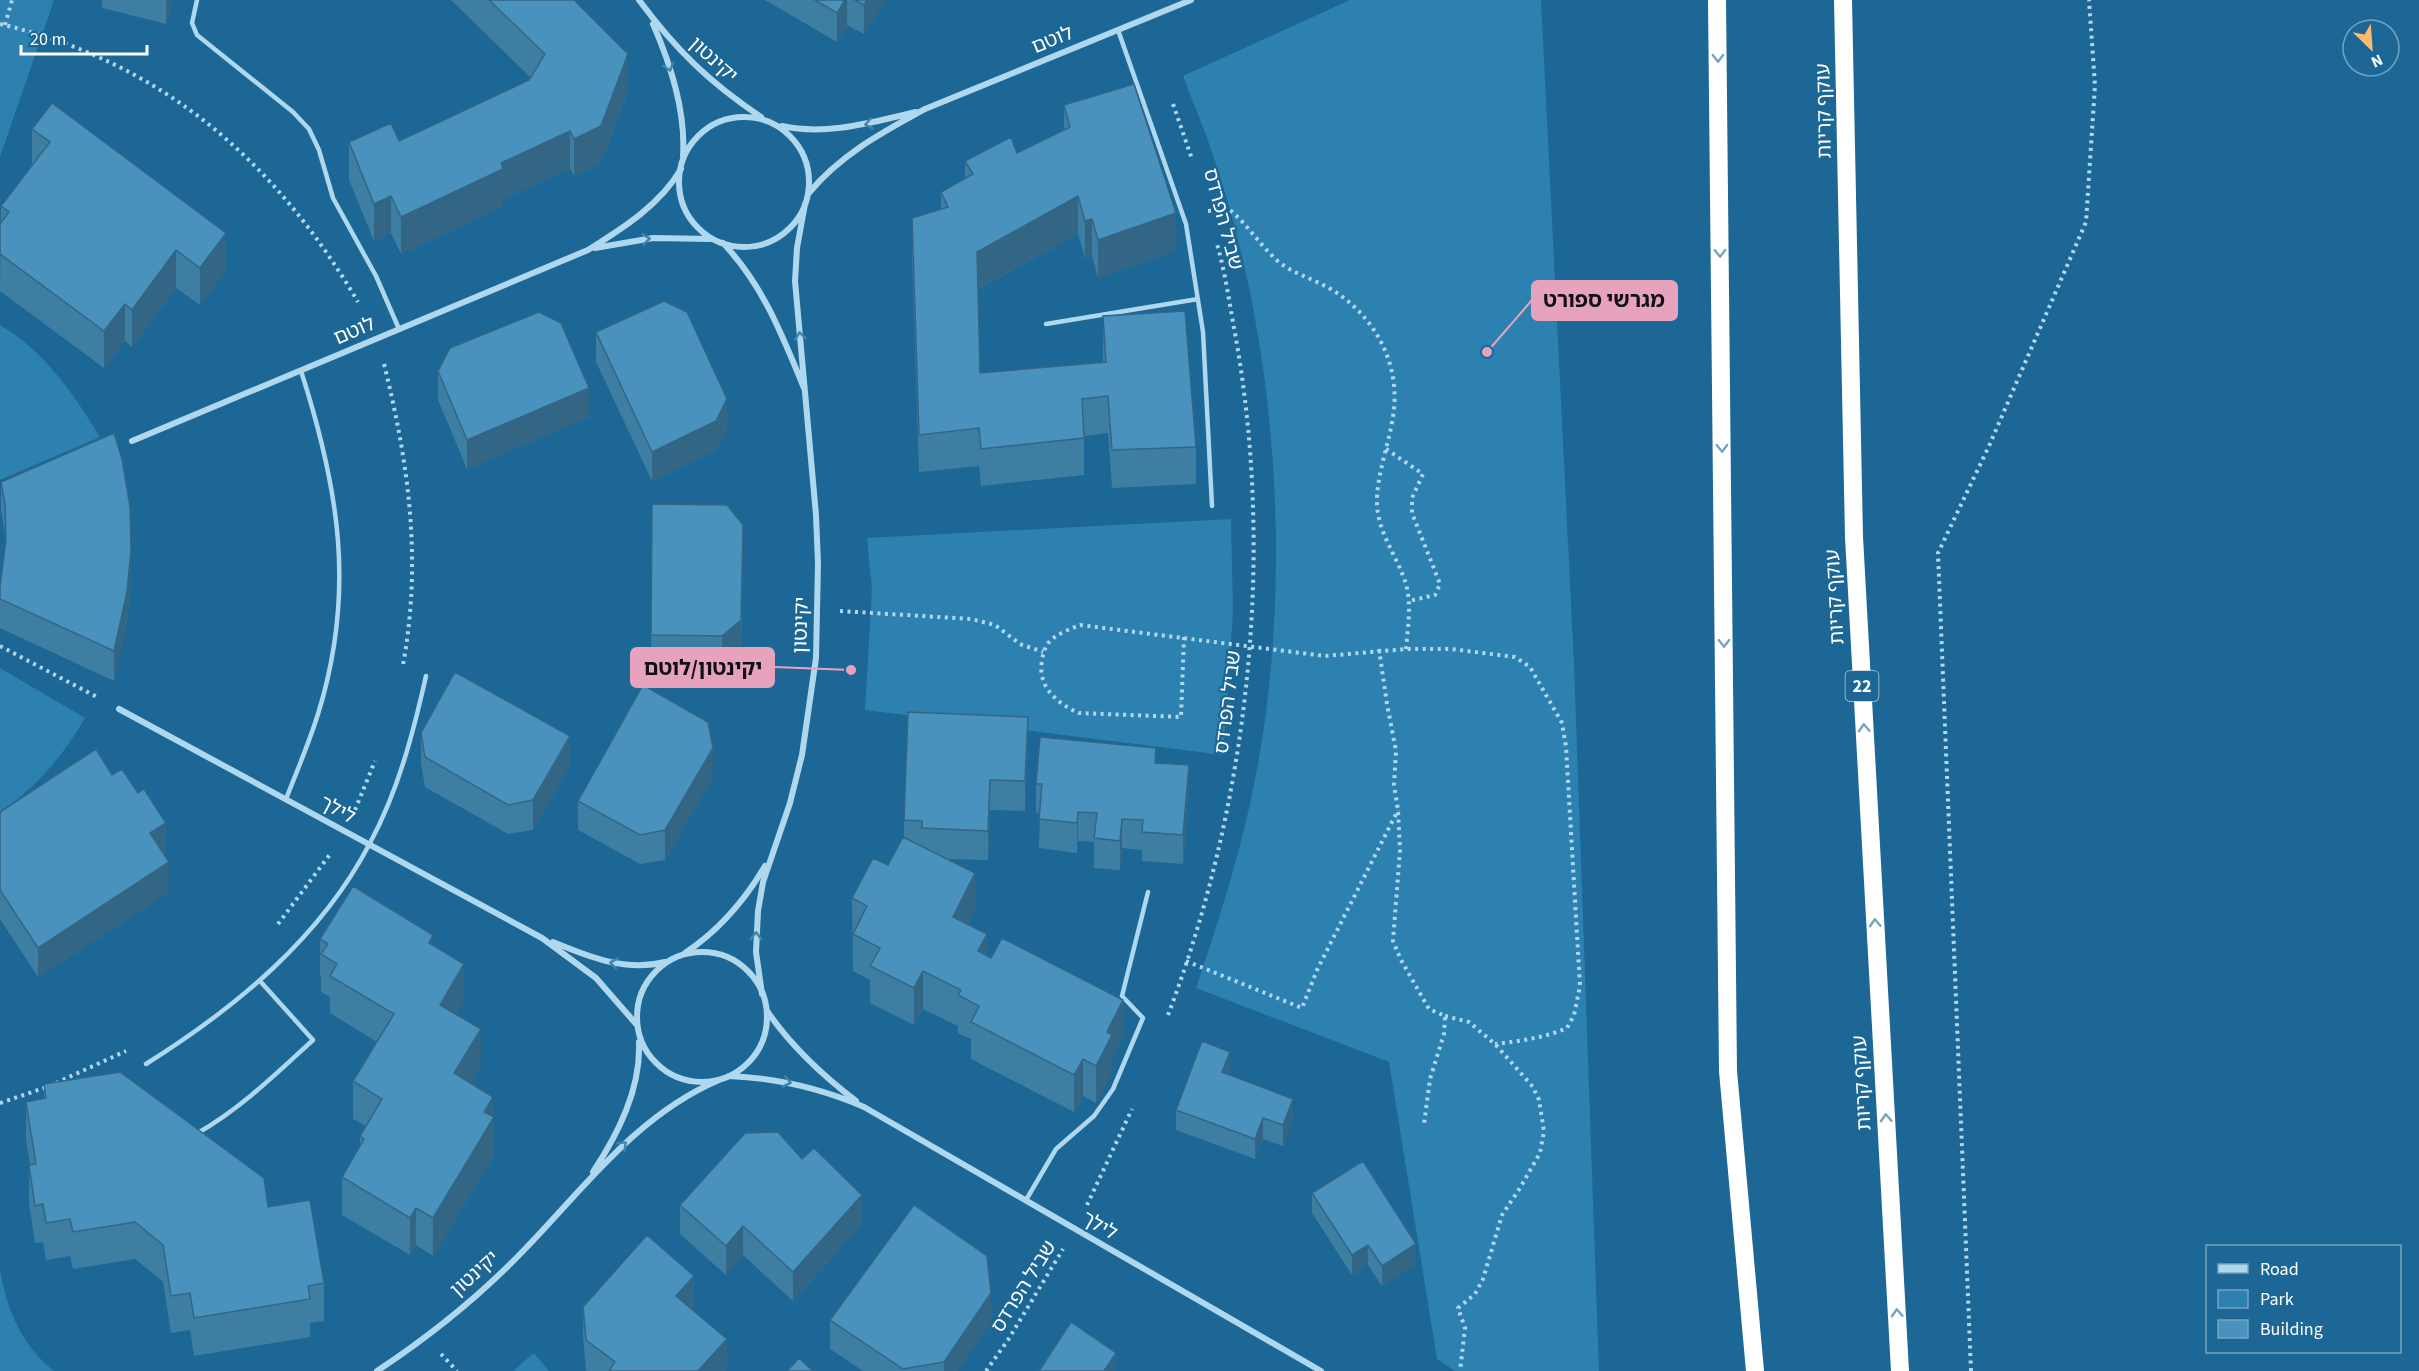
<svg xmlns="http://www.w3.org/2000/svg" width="2419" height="1371" viewBox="0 0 2419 1371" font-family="'Source Sans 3','Noto Sans Hebrew',sans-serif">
	<rect width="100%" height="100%" fill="#1c6795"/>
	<!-- green -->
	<path fill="#2c81b1" d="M0,0H54L0,157Z
		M1350,0H1541L1574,664L1599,1371H1455L1437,1359L1389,1062L1196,988C1217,926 1237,864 1251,799C1295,598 1280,350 1213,155C1204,129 1193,102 1183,76Z
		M0,325C44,351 74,394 100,437L0,480Z
		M1231,519L1233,613L1223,755L865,710L872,590L867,538Z
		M0,668L85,718C63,756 36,788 0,812Z
		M0,1269C6,1309 22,1346 54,1371H0Z
		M534,1353L549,1371H513Z"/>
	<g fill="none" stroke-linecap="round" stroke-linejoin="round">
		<!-- path -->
		<path stroke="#afd8ef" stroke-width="4" stroke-dasharray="3 4.5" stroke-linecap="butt" d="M0,24C162,62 275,161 358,302
			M5,25L12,0
			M1173,104L1192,159
			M1208,211L1230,210C1249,226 1261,247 1280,263C1295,274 1313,279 1329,288C1372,313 1399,359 1394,409C1391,439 1376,475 1377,504C1378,532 1396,555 1405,581C1412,602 1408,626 1406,649
			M384,364C409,465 422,561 403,665
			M1386,449L1423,474L1412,498V513L1440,584L1435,595L1409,601
			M840,611L971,619L995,625L1020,644L1043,652
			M1184,637L1181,717L1079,713C1058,704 1037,687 1042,661C1043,653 1045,646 1051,640C1059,633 1070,629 1080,625L1325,656L1406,649H1451L1515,657L1530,667L1562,723L1566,747L1580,986L1574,1015L1567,1028C1544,1038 1520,1041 1495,1044
			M0,646L97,697
			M1379,649L1387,704L1396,751L1394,785L1398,810L1400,850L1393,941L1401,960L1429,1009L1445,1016L1444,1034L1430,1079L1424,1124
			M355,810L375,761
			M278,924L331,853
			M1186,961L1302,1008L1317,970L1398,810
			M1168,1015C1249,802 1276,553 1234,328C1229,300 1225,272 1217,244
			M1445,1016L1469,1022L1495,1044L1533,1087L1539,1100L1544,1131L1540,1153L1520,1188L1502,1215L1483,1279L1475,1294L1458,1308L1465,1328L1460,1371
			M56,1083L126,1051
			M0,1103L47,1087
			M1087,1205L1132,1109
			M441,1354L457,1371
			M986,1371L1008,1340L1063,1249
			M1971,1371L1938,553L1989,446L2086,222L2095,85L2089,0"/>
		<!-- service -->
		<path stroke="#afd8ef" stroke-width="4.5" d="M197,0L192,23L197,35L293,112L309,129L319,150L333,198L376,276L399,329
			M1118,30L1186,224L1203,332L1212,506
			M1046,324L1198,299
			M286,799C297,771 309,743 318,714C356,592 339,489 301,371
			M146,1064C235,1008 320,939 370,843C398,791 413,734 426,676
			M196,1134C240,1109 276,1074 313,1040L260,981
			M1026,1200L1056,1149L1094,1116L1113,1089L1143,1018L1122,996L1148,892"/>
		<!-- minor -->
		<path stroke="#afd8ef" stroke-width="6" d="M639,0C676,50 709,82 761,117
			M653,24C671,65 686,111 683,156
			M679 182a65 65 0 1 1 130 0a65 65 0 1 1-130 0Z
			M782,126C827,136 872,122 916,112
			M808,194C840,155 881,133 925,109L1191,0
			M723,243C763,285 782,335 804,388
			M595,248L653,238L710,239
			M132,441L588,250C623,228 660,205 681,169
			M119,709L542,938L596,978L637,1025
			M553,942C589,957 626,972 665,962
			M637 1017a65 65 0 1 1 130 0a65 65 0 1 1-130 0Z
			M685,953C718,931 745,900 765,866
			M762,994L756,952L758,911L763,882L790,803L802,755L816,658L818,563L816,515L795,281L797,248L805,204
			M767,1011C791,1046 822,1075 856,1101
			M729,1076C777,1078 820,1088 864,1107L1321,1371
			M593,1172C618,1134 641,1089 639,1042
			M377,1371C430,1336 481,1295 525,1249C585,1187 637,1115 719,1080"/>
		<!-- motorway -->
		<path stroke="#fff" stroke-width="18" d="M1717,0L1728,1071L1755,1371
			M1843,0L1854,537L1900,1371"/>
	</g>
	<!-- wall -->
	<path fill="#3f7ea3" d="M102,0H173L166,24L102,8Z
		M451,0H574L628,91L601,163L574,176L570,168L503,199V206L401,254L391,233L374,241L349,180V142L399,141L529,80L531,78Z
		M765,0H885L864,34L847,25L837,42Z
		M1064,105L1176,251L1098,278L1092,256L1085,258L1078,234L978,289L980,373L1103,363V316L1196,447V484L1112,488L1108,433L1084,436V475L981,486L979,466L919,472L912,255V218L941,209V192L965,178V161L1017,153L1064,130Z
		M32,129L226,270L200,305L176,288L132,347L125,341L104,368L0,291L1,206L32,165Z
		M596,332L727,428L716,450L652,481L596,362Z
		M438,371L589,417L467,469L438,400Z
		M1,482L131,580L127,621L114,681L0,628V587L5,546V533L1,511Z
		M652,504L743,554L741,650L722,665L651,664Z
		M421,733L570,765L533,830L508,834L425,787L421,763Z
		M1028,746L1025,811L990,810L988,860L946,859L975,910L968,924L987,956L1123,1038L1112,1059V1072L1096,1103L1083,1096L1074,1112L971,1059V1039L958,1033V1026L923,1009L914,1025L870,1003V980L853,971L852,898L888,865L904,837V820Z
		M1156,763L1189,795L1183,864L1142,861V850L1122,848L1120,870L1094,868V842L1078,841L1077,853L1039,848L1040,813H1036V784Z
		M112,775L166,852L163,854L169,892L38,977L0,919V812Z
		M713,777L665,860L640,864L578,830V801Z
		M320,939L433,946L464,1001L456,1014L481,1066L470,1083L493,1117L494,1155L433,1256L416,1245L410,1255L342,1215V1177L360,1147V1136L366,1126L353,1119V1081L377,1042L330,1013V997L321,992V977H320Z
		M1230,1072L1229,1075L1293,1119L1283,1146L1263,1139L1255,1159L1176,1130V1110Z
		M44,1084L268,1207L324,1283V1321L310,1323V1337L194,1356L190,1330L171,1333L163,1282L135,1259L73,1269L70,1256L46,1260L43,1242L35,1243L29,1203V1165H30L26,1139V1102L44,1099Z
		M1312,1193L1416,1264L1382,1286L1368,1265L1352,1275L1312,1213Z
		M680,1205L862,1224L793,1301L743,1255L726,1275L680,1234Z
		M694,1306L691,1309L727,1368L724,1371H588L586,1370L583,1336V1307Z
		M830,1320L991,1322L957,1371H863L830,1349Z"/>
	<!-- shaded-wall -->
	<path fill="#336685" d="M166,0H173L166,24Z
		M845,0H847V25L837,42V13Z
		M867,0H885L864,34V5Z
		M628,54V91L601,163L574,176V139Z
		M570,131V168L503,199V206L401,254V217L501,163Z
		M391,196V233L374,241V204Z
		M1078,196V234L977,289V252Z
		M1176,213V251L1098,278V240Z
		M1092,219V256L1085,258V221Z
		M226,233V270L200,305V268Z
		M176,250V288L132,347V310Z
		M125,304V341L104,368V331Z
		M589,388V417L467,469V440Z
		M727,399V428L716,450L652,481V452Z
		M743,525L741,650L722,665V636Z
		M131,550V580L127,621L114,681V651Z
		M1028,717V746L1025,811V781Z
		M570,736V765L533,830V800Z
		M713,748V777L665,860V830Z
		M1189,765V795L1183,864V835Z
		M990,780V810L988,860V831Z
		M1078,812V841L1077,853V823Z
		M1122,819V848L1120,870V841Z
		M166,823V852L150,862V833Z
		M169,862V892L38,977V948Z
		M975,873V910L953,954V917Z
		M987,934V971L978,951Z
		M433,935V972L429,943Z
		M464,964V1001L440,1042V1005Z
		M923,971V1009L914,1025V988Z
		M1123,1000V1038L1112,1059V1072L1096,1103V1066L1107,1032Z
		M481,1029V1066L454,1110V1073Z
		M1230,1052V1072L1222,1092V1072Z
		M1083,1059V1096L1074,1112V1075Z
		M493,1097L494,1155L433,1256V1218L484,1112Z
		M1293,1099V1119L1283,1146V1125Z
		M1263,1118V1139L1255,1159V1139Z
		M862,1195V1224L793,1301V1272Z
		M416,1208V1245L410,1255V1218Z
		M743,1226V1255L726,1275V1246Z
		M1416,1244V1264L1382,1286V1266Z
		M1368,1245V1265L1352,1275V1255Z
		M694,1276V1306L676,1325V1296Z
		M991,1293V1322L957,1371H944V1362Z
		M727,1339V1368L724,1371H698Z
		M1116,1353V1371H1104Z"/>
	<!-- building -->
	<path fill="#4992be" stroke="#336685" stroke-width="1.5" d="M489,0H574L628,54L601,126L574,139L570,131L501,163L503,169L401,217L391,196L374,204L349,142L391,123L399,141L529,80L545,54Z
		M815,0H845L837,13Z
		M855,0H867L864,5Z
		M1134,84L1176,213L1098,240L1092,219L1085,221L1078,196L977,252L980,373L1106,362L1103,316L1185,311L1196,447L1112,450L1108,396L1082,399L1084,438L981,449L979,428L919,435L912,218L948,207L941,192L973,174L965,161L1011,137L1017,153L1070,127L1064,105Z
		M52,103L226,233L200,268L176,250L132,310L125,304L104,331L0,254V224L9,212L1,206L50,142L32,129Z
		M664,301L687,312L727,399L716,421L652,452L596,332Z
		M539,312L561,323L589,388L467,440L438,371L450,348Z
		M114,433L122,459L130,507L131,550L127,592L114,651L0,599V587L6,539L5,504L1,482Z
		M652,504L727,505L743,525L741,620L722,636L651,635Z
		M455,672L570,736L533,800L508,805L425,757L421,733Z
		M643,685L708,722L713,748L665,830L640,835L578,801Z
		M908,712L1028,717L1025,781L990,780L988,831L922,828V821L904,820Z
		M1040,737L1156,748L1155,763L1189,765L1183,835L1142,832L1143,820L1122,819L1120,841L1094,838L1097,813L1078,812L1077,823L1039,819L1042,784H1036Z
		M96,749L112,775L122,769L138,793L144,789L166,823L150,833L169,862L38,948L0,890V812Z
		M903,837L975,873L953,917L987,934L978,951L991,958L1002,938L1123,1000L1107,1032L1112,1035L1096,1066L1083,1059L1074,1075L971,1022L979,1006L958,995L961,990L923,971L914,988L870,966L880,948L853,934L867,906L852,898L873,858L888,865Z
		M353,886L433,935L429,943L464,964L440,1005L481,1029L454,1073L493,1097L484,1112L494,1117L433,1218L416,1208L410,1218L342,1177L364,1139L360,1136L382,1099L353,1081L394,1014L330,976L337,964L321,954L328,944L320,939Z
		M1202,1041L1230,1052L1222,1072L1293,1099L1283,1125L1263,1118L1255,1139L1176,1110Z
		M120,1072L264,1178L268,1207L310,1200L324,1283L308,1286L310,1299L194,1318L190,1293L171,1296L163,1245L135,1222L73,1232L70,1219L46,1223L43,1204L35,1206L29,1165L36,1164L26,1102L46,1098L44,1084Z
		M778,1132L802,1159L814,1148L862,1195L793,1272L743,1226L726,1246L680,1205L745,1133Z
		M1363,1161L1416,1244L1382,1266L1368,1245L1352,1255L1312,1193Z
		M914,1205L987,1256L991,1293L944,1362L903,1369L830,1320Z
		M647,1235L694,1276L676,1296L727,1339L698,1371H609L615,1362L586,1340L583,1307Z
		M1071,1322L1116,1353L1104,1371H1039Z
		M799,1358L813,1371H787Z"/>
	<!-- one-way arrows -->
	<defs><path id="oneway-chevron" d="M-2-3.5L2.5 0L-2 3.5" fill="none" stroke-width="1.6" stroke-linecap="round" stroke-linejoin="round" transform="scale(1.5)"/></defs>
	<g stroke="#77a4bf">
		<use href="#oneway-chevron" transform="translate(1718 58) rotate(89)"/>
		<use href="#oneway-chevron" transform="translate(1720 253) rotate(89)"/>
		<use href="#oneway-chevron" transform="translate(1722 448) rotate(89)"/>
		<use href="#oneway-chevron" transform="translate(1724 643) rotate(89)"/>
		<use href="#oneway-chevron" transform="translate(1864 728) rotate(-93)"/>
		<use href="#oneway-chevron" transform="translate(1875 923) rotate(-93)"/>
		<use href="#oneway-chevron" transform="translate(1886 1118) rotate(-93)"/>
		<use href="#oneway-chevron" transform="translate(1897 1313) rotate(-93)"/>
	</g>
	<g stroke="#4183ac">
		<use href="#oneway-chevron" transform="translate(669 67) rotate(73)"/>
		<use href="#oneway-chevron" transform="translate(869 124) rotate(168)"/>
		<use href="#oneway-chevron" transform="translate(646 239) rotate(-6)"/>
		<use href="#oneway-chevron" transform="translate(800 336) rotate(-97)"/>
		<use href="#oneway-chevron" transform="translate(756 936) rotate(-89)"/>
		<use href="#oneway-chevron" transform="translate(614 963) rotate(-170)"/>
		<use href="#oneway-chevron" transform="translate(787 1082) rotate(13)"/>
		<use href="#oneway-chevron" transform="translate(623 1145) rotate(-44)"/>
	</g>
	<g text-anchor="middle" stroke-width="4.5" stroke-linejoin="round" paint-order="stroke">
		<!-- shield labels -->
		<rect fill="#1c6795" stroke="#bbd1df" stroke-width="1.5" x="1845.5" y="671" width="33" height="30" rx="4.5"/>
		<g font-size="18" font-weight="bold" fill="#fff">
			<text x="1862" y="692">22</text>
		</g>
		<!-- street labels -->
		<g font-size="20" fill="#fff" stroke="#1c6795">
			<text transform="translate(1052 39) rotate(-22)" y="7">לוטם</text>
			<text transform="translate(714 59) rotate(42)" y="7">יקינטון</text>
			<text transform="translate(1823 111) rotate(-91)" y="7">עוקף קריות</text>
			<text transform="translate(1224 219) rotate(75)" y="7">שביל הפרדס</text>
			<text transform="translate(354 330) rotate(-23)" y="7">לוטם</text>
			<text transform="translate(1834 597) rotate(-93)" y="7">עוקף קריות</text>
			<text transform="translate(800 625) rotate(-88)" y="7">יקינטון</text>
			<text transform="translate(1227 702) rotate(-83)" y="7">שביל הפרדס</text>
			<text transform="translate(338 809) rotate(28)" y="7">לילך</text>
			<text transform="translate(1861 1083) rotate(-93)" y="7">עוקף קריות</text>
			<text transform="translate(1100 1225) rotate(30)" y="7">לילך</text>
			<text transform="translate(474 1273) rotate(-42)" y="7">יקינטון</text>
			<text transform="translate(1023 1286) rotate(-58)" y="7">שביל הפרדס</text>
		</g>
	</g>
	<!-- callouts -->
	<path fill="none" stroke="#e7a3bd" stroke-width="2" d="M1487 352L1532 300M851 670L774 667"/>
	<g fill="#e7a3bd" stroke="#1c6795" stroke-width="2">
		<circle cx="1487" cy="352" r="6"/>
		<circle cx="851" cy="670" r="6"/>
	</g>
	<g fill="#e7a3bd" stroke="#e7a3bd" stroke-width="2">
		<rect x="1532" y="281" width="145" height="39" rx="6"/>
		<rect x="631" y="648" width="143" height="39" rx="6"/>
	</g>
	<g font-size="21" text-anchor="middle" font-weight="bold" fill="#111">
		<text x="1604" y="307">מגרשי ספורט</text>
		<text x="703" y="675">יקינטון/לוטם</text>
	</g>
	<!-- legend -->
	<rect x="2206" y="1245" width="195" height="108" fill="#1c6795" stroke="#77a4bf" stroke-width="1.5"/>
	<rect x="2218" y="1264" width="30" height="9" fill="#afd8ef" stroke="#77a4bf" stroke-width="1.5"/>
	<text x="2260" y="1275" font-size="18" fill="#ffffff">Road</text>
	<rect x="2218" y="1290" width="30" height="18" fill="#2c81b1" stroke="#77a4bf" stroke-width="1.5"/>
	<text x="2260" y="1305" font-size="18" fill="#ffffff">Park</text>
	<rect x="2218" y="1320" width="30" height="18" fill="#4992be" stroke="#77a4bf" stroke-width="1.5"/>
	<text x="2260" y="1335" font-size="18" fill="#ffffff">Building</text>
	<!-- north arrow -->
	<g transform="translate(2371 48) rotate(155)"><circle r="28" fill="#1c6795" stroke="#77a4bf" stroke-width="1.5"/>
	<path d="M0-4.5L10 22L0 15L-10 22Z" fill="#ffba6d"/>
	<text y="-9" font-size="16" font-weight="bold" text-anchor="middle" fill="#ffffff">N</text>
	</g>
	<!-- scale -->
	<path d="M21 45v9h126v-9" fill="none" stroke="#ffffff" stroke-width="3"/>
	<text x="30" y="45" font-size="18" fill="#ffffff" stroke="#1c6795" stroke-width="4.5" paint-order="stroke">20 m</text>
</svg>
